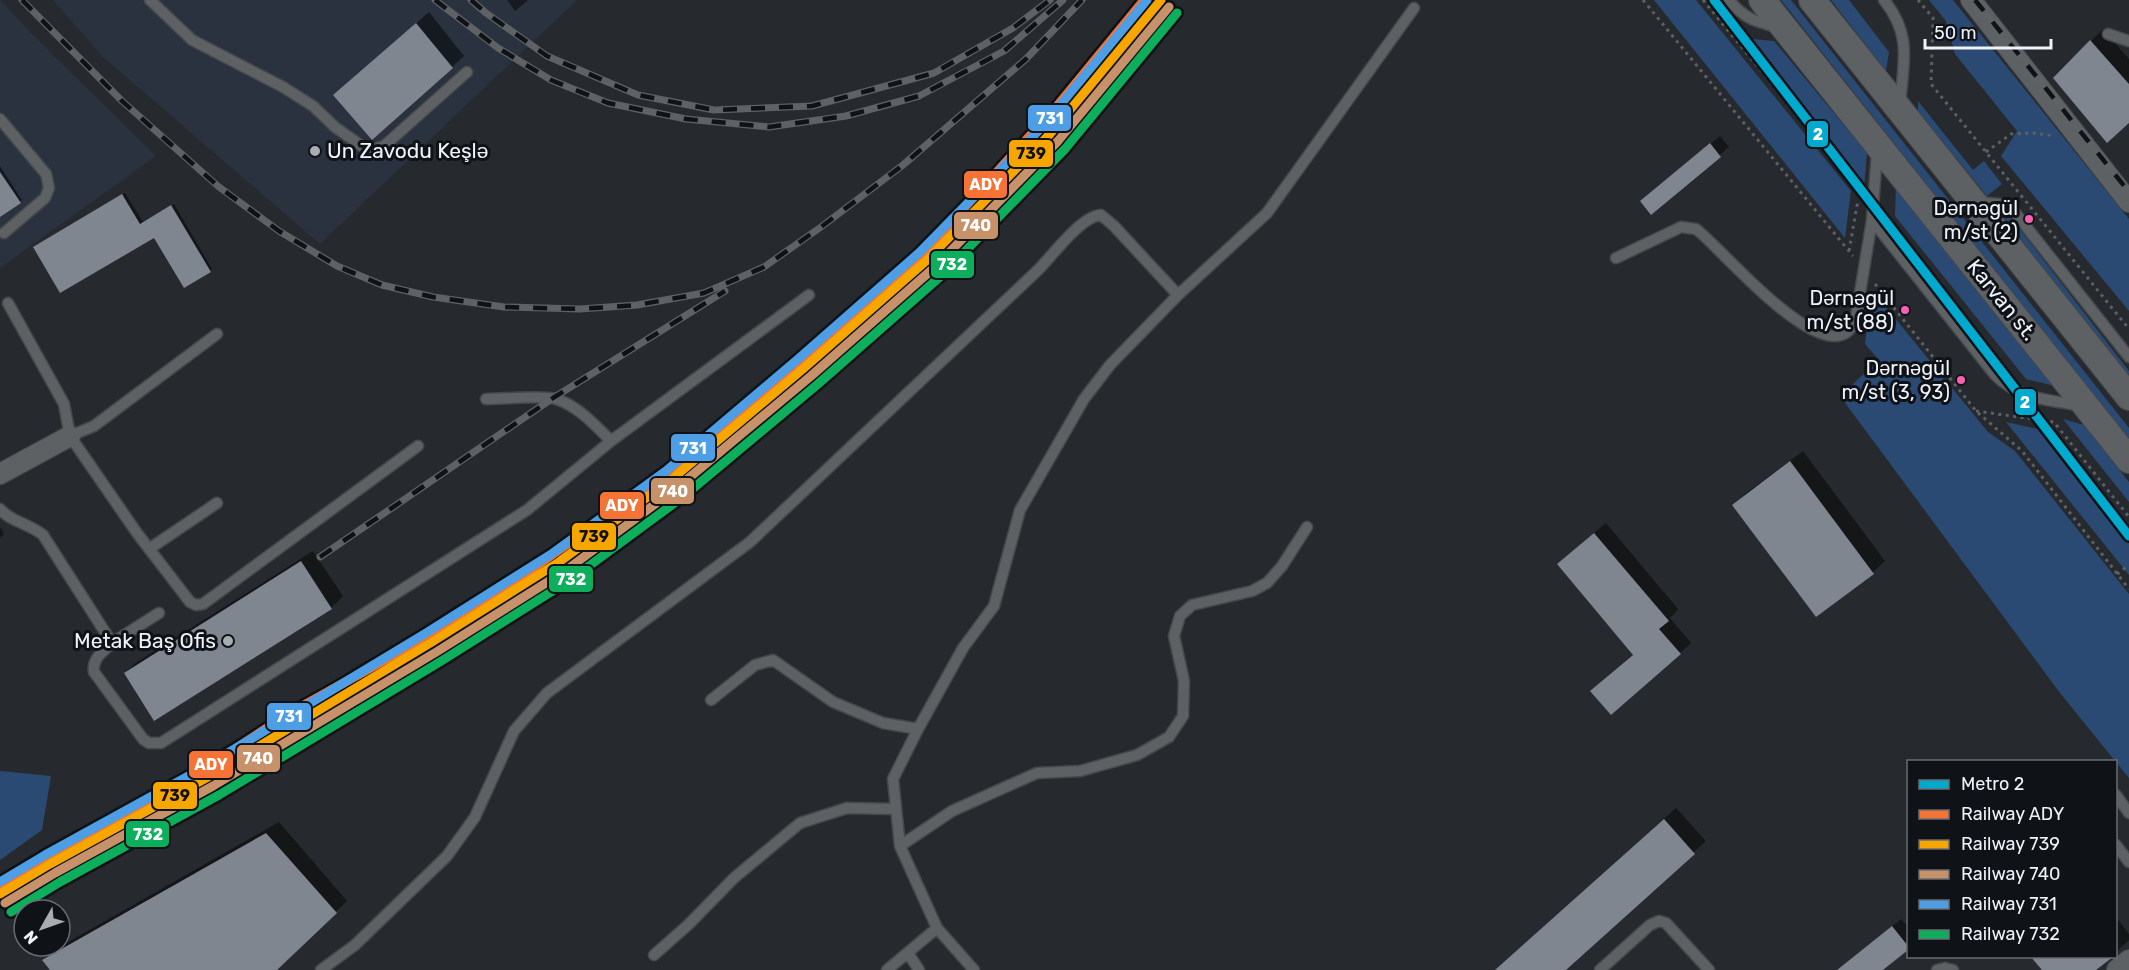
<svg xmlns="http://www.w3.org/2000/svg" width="2129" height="970" viewBox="0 0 2129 970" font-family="Rubik,sans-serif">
	<rect width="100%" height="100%" fill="#262a2e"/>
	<!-- built -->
	<path fill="#29323e" d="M0,0L37,39L156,156L0,268Z
		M53,0H577L320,244L103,57Z"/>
	<!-- green -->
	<path fill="#2a4a74" d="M1654,0H1696L1851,191L1845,238Z
		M1781,0H1791L2129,428V441Z
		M1831,0H1849L1889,52L1886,71Z
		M1929,0H1953L2129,219V311L2001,156L2017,131L1955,54L1946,21Z
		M1742,38L1774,41L1867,153L1864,188Z
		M1918,101L1973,170L1984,161L2002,184L1987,196L1918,111Z
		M1896,184L2055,386L2026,379L1895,216Z
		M1997,208L2005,210L2129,371V379Z
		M1872,290L1988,432L2015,451L2129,594V778L2060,693L1840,396L1879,360L1865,344Z
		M2063,419L2084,425L2129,482V502Z
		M2006,422L2056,433L2129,524V575Z
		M0,771L51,776L42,830L0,860Z"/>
	<!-- shadow -->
	<path fill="#0007" d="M507,0H528L515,11Z
		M429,12L464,56L452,67L347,84Z
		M2103,29L2129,59V121L2055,78Z
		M1720,136L1729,147L1652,213L1651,192Z
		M0,166L22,200L0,215Z
		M125,193L143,222L174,204L212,269L210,271L155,236L37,245Z
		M1803,451L1885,561L1873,572L1817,615L1734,505L1746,493Z
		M1606,523L1678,609L1670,618L1691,643L1680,653L1603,680L1634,654L1569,554Z
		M0,527L4,534L0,538Z
		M313,551L343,596L331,608L125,673L137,662Z
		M1676,808L1706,841L1563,970H1496Z
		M279,822L347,901L274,970H52L44,961L56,949Z
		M2116,917L2129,934V940L2116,952Z
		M1901,919L1908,927V948L1881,970H1837Z
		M2033,956H2110L2094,970H2044Z"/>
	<!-- building -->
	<path fill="#7f8690" d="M416,23L453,68L372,140L333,95Z
		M2090,40L2129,84V123L2107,143L2053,78Z
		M1710,143L1721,157L1651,215L1640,201Z
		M0,172L21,203L0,217Z
		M122,194L140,224L171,205L211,272L184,288L154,238L60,293L33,247Z
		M1790,461L1874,574L1816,617L1732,505Z
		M1594,533L1669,621L1659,629L1681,654L1611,715L1590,691L1633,655L1557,564Z
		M301,561L332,609L154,721L124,673Z
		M1664,819L1695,854L1566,970H1495Z
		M266,833L337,913L277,970H50L42,960Z
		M1892,926L1908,946V950L1883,970H1837Z
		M2031,957H2113L2096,970H2042Z"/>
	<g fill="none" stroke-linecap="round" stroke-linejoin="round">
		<!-- service casing -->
		<g stroke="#45484b" stroke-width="13">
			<path id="service" d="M150,0L192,40L283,87L313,106L335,127L363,147L372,150L384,146L467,72
				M1729,0C1745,19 1754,21 1777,27
				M1884,0C1913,36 1903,63 1900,105
				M2108,34L2129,41
				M0,119L46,174L49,188L45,198L4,233
				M1877,152L1872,220L1995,375C2020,400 2047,399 2081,406
				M1978,202L2009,205L2129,357
				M1616,258L1681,227L1696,229C1720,246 1835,386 1856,317L1872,220
				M8,303L64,404L70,436L137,533L190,602L196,605L203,604L418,446
				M486,399C503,399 542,395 556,399C578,406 595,425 611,441
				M70,436L94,426L217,334
				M0,509C11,522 30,524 43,535L112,643C103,652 92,658 94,672L143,739L149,743H161L527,510L611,441L809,295
				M149,549L217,503
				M112,643L159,613
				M711,700L755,665L773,660L833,702L883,723L918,729
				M2116,795L2129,813
				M2116,845L2129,862
				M900,846L952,811L1037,773L1080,771L1137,755L1169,737L1183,716L1184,681L1174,636L1180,616L1192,605L1252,591L1267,583L1282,566L1307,527
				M908,953L919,970
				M654,955L689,924L734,878L800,823L847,808L896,809
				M321,970L355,945L447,856L475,817L514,731L547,693L750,542L1038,270C1053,255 1081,216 1101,215L1114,226L1178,295
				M887,970L937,928
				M974,970L937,928L900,846L893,779L918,729L963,648L994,606L1020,510L1084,399L1110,365L1178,295L1267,213L1414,8
				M1600,970L1650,925L1659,921L1666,923L1709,970
				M1937,970L1945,968L1953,970"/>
		</g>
		<!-- minor casing -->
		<g stroke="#45484b" stroke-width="22">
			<path id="minor" d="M1971,0L2129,202
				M0,474L70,436
				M2117,970L2129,960"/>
		</g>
		<!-- tertiary casing -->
		<g stroke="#45484b" stroke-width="28">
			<path id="tertiary" d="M1762,0L2129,460
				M1812,0L2129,397"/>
		</g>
		<!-- path -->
		<path stroke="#5d6064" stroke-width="3" stroke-dasharray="3 4.5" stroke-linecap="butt" d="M1643,0L1853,256
			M1703,0L1860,191
			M1918,0L1933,18L1931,84L2129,329
			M1986,152L2011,134L2033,133L2055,136
			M1849,251L1858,200
			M1875,284L1976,411L2022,451L2129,589
			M1976,411L2054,422L2129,517
			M2117,574L2129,565"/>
		<!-- service -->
		<use href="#service" stroke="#5e6164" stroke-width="10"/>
		<!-- minor -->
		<use href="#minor" stroke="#5e6164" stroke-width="20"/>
		<!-- tertiary -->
		<use href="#tertiary" stroke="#5e6164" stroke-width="26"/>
		<!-- rail casing -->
		<g stroke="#5f6265" stroke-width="7">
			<path id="rail" d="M22,0L122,101L219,187L279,231L337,266L382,285L433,297L504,307L580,309L637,305L704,293L764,267L821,227L903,165L1026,59L1082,0
				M435,0L498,48L551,80L608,103L686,119L769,127L846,116L919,96L1004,51L1063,0
				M471,0L486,13L547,56L638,95L714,110L812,106L934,73L1013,28L1050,0
				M1975,0L2129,192
				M320,557L553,398L725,291"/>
		</g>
		<!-- rail -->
		<use href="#rail" stroke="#0f1216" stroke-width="4.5" stroke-dasharray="14" stroke-linecap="butt"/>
		<!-- rail-1 casing -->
		<g stroke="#0f1216" stroke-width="14">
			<path id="rail-1" d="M0,885L45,857L203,770L288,714L401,651L519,578L619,508L682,460L873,299L934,241L1057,106L1144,0"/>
		</g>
		<!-- rail-2 casing -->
		<g stroke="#0f1216" stroke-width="14">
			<path id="rail-2" d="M0,894L50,864L208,777L432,642L559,562L672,479L804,368L927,260L1050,134L1161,0"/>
		</g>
		<!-- rail-3 casing -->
		<g stroke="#0f1216" stroke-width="14">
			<path id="rail-3" d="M5,903L55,873L213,786L438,651L565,571L678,487L811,376L935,267L1058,141L1169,7"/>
		</g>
		<!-- rail-4 casing -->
		<g stroke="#0f1216" stroke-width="14">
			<path id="rail-4" d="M0,882L45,855L203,768L426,633L553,553L666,471L797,360L920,252L1042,127L1147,0"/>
		</g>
		<!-- rail-5 casing -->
		<g stroke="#0f1216" stroke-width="14">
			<path id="rail-5" d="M11,912L60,882L219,795L443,660L570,580L684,496L818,384L942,275L1065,149L1177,13"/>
		</g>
		<!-- rail-1 -->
		<use href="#rail-1" stroke="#f57335" stroke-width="9"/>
		<!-- rail-2 -->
		<use href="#rail-2" stroke="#f7a600" stroke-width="9"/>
		<!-- rail-3 -->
		<use href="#rail-3" stroke="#c7916a" stroke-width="9"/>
		<!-- rail-4 -->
		<use href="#rail-4" stroke="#4d9ee5" stroke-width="9"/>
		<!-- rail-5 -->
		<use href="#rail-5" stroke="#0daf5c" stroke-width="9"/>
		<!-- metro-1 casing -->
		<g stroke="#0f1216" stroke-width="14">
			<path id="metro-1" d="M1714,0L2129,536"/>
		</g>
		<!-- metro-1 -->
		<use href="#metro-1" stroke="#00a9ce" stroke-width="9"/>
	</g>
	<!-- markers -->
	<g fill="#a9adb2" stroke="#0f1216" stroke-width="2">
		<circle cx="315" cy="151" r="6"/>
		<circle cx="228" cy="641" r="6"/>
	</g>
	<g fill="#f860b3" stroke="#0f1216" stroke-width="2">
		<circle cx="2029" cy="219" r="5"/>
		<circle cx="1905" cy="310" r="5"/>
		<circle cx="1961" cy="380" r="5"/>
	</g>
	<g text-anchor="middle" stroke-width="6" stroke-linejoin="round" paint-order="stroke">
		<!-- bus labels -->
		<g font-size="20" fill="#eff3f9" stroke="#0f1216" text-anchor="end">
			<text x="2018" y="215">Dərnəgül<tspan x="2018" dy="24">m/st (2)</tspan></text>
			<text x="1894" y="305">Dərnəgül<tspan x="1894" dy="24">m/st (88)</tspan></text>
			<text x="1950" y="375">Dərnəgül<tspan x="1950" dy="24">m/st (3, 93)</tspan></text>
		</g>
		<!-- poi labels -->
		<g font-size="21" fill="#eff3f9" stroke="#0f1216" text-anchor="start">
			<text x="327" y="158">Un Zavodu Keşlə</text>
			<text x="216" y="648" text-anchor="end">Metak Baş Ofis</text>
		</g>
		<!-- street labels -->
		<g font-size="21" fill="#eff3f9" stroke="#0f1216">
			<text transform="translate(2002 300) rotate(51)" y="7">Karvan st.</text>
		</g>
	</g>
	<g stroke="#0f1216" stroke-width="2">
		<rect x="1027" y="104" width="45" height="28" rx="6" fill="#4d9ee5"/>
		<rect x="1806" y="120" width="23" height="28" rx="6" fill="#00a9ce"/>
		<rect x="1008" y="139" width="46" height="29" rx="6" fill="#f7a600"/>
		<rect x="963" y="170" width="45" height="29" rx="6" fill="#f57335"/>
		<rect x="953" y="211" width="46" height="29" rx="6" fill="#c7916a"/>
		<rect x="930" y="250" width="45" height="29" rx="6" fill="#0daf5c"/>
		<rect x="2014" y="388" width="23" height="28" rx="6" fill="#00a9ce"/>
		<rect x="670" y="433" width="46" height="29" rx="6" fill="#4d9ee5"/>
		<rect x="650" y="477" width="45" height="28" rx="6" fill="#c7916a"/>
		<rect x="599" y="491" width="46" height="29" rx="6" fill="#f57335"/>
		<rect x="571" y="522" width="46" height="29" rx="6" fill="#f7a600"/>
		<rect x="548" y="565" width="46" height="28" rx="6" fill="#0daf5c"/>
		<rect x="266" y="702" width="46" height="29" rx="6" fill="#4d9ee5"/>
		<rect x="236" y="744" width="45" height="29" rx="6" fill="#c7916a"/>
		<rect x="188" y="750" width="46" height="29" rx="6" fill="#f57335"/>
		<rect x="152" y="781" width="46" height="29" rx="6" fill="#f7a600"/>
		<rect x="125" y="820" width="45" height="28" rx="6" fill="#0daf5c"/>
	</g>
	<g font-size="16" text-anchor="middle" font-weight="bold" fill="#fff">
		<text x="1050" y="124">731</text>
		<text x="1818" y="140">2</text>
		<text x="986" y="190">ADY</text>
		<text x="976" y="231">740</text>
		<text x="952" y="270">732</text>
		<text x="2025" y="408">2</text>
		<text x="693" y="454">731</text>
		<text x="673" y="497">740</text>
		<text x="622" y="511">ADY</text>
		<text x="571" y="585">732</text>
		<text x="289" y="722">731</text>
		<text x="258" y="764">740</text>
		<text x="211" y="770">ADY</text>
		<text x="148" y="840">732</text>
	</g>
	<g font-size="16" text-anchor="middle" font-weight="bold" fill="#111">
		<text x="1031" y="159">739</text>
		<text x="594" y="542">739</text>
		<text x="175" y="801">739</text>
	</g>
	<!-- legend -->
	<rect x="1907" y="760" width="210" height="198" fill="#0f1216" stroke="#696c71" stroke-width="1.5"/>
	<rect x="1919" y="780" width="30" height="9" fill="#00a9ce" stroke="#696c71" stroke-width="1.5"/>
	<text x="1961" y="790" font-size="18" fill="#eff3f9">Metro 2</text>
	<rect x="1919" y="810" width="30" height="9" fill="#f57335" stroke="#696c71" stroke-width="1.5"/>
	<text x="1961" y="820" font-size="18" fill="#eff3f9">Railway ADY</text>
	<rect x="1919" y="840" width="30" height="9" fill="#f7a600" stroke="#696c71" stroke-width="1.5"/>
	<text x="1961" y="850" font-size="18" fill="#eff3f9">Railway 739</text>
	<rect x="1919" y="870" width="30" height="9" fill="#c7916a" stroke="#696c71" stroke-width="1.5"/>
	<text x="1961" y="880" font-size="18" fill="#eff3f9">Railway 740</text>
	<rect x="1919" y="900" width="30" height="9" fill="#4d9ee5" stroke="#696c71" stroke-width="1.5"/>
	<text x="1961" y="910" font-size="18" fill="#eff3f9">Railway 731</text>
	<rect x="1919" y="930" width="30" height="9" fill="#0daf5c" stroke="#696c71" stroke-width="1.5"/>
	<text x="1961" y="940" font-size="18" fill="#eff3f9">Railway 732</text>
	<!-- north arrow -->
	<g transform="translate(42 928) rotate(230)"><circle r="28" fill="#0f1216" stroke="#696c71" stroke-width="1.5"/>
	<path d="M0-4.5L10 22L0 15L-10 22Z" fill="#a9adb2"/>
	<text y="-9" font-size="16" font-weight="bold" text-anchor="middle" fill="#eff3f9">N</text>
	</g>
	<!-- scale -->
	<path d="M1925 39v9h126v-9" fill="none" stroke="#eff3f9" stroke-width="3"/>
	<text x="1934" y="39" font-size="18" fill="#eff3f9" stroke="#0f1216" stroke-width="4.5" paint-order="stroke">50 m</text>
</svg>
